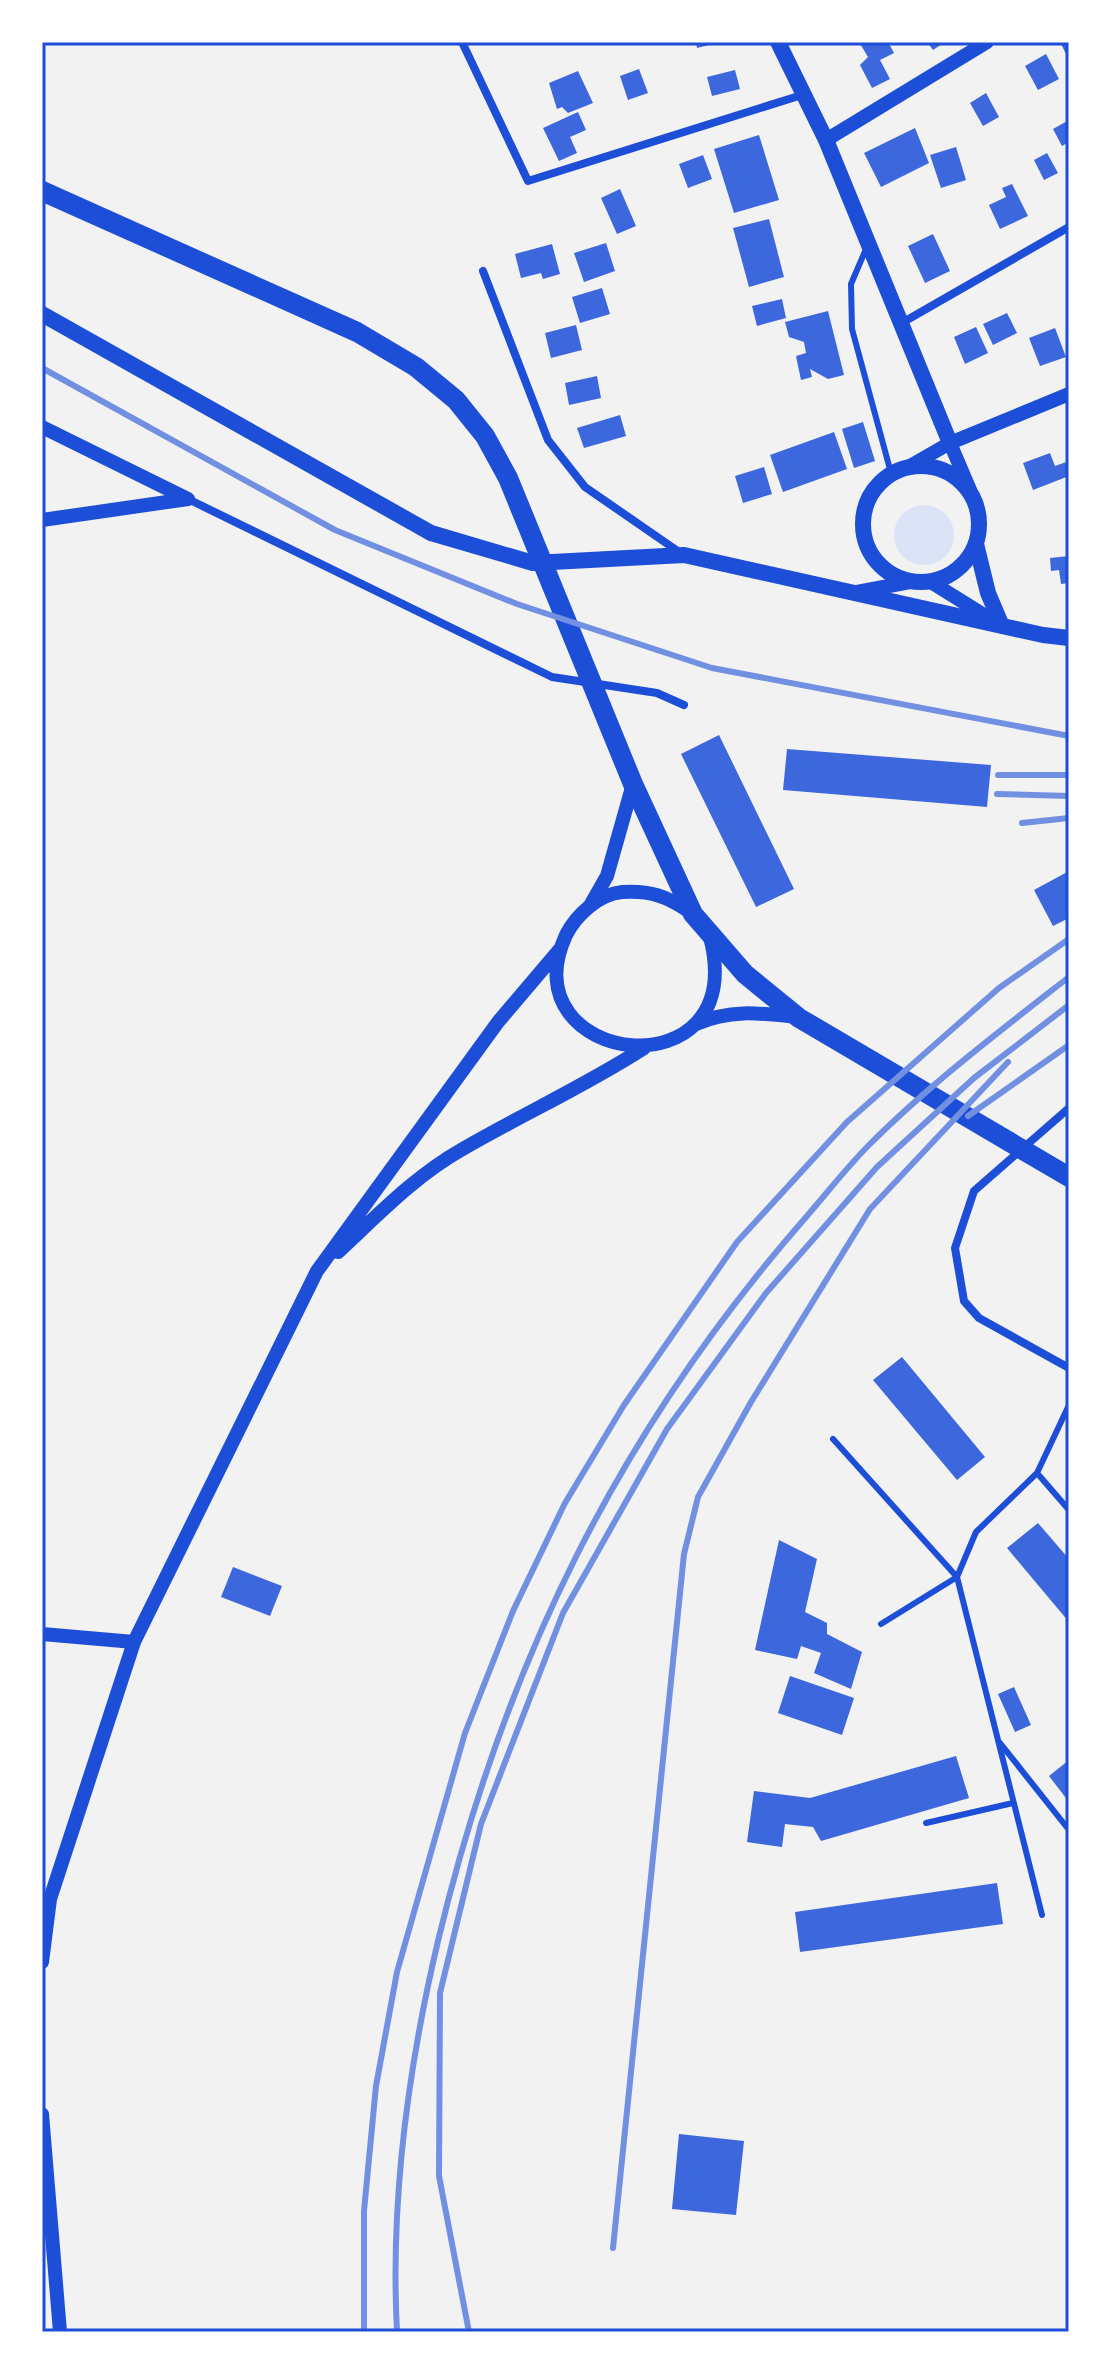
<svg xmlns="http://www.w3.org/2000/svg" width="1111" height="2374" viewBox="0 0 1111 2374" font-family="'Sofia Sans Condensed',sans-serif">
	<rect width="100%" height="100%" fill="#f2f2f2"/>
	<!-- green -->
	<path fill="#dbe4f7" d="M894 535a30 30 0 1 1 60 0a30 30 0 1 1-60 0Z"/>
	<!-- building -->
	<path fill="#3d67dc" d="M696,42H717V43L697,48Z
		M859,42H888L894,53L880,60L890,79L872,88L860,65L868,57Z
		M927,42H945L933,50Z
		M1060,42H1069V60Z
		M1046,54L1059,79L1038,90L1025,66Z
		M639,69L648,93L628,100L620,76Z
		M735,70L740,89L712,96L707,77Z
		M578,71L593,103L568,113L562,107L557,109L549,83Z
		M986,93L999,117L983,126L970,103Z
		M578,112L586,130L570,137L577,153L559,161L543,128Z
		M1069,120V142L1062,146L1053,129Z
		M915,128L929,163L881,187L864,153Z
		M759,135L779,200L734,213L714,149Z
		M956,147L966,180L941,188L930,155Z
		M1047,153L1058,173L1044,180L1034,160Z
		M703,155L712,179L688,188L679,164Z
		M1012,184L1028,216L1000,229L989,205L1006,197L1002,188Z
		M620,189L636,226L617,234L601,198Z
		M769,219L784,277L749,287L733,228Z
		M933,234L950,271L925,283L908,246Z
		M606,243L615,271L584,282L574,253Z
		M552,244L560,274L543,279L541,273L521,278L515,254Z
		M602,288L610,314L580,323L572,297Z
		M782,299L786,318L757,326L752,306Z
		M828,311L844,375L828,379L810,369L812,377L801,380L796,356L806,353L804,342L789,337L785,322Z
		M1007,313L1017,333L993,345L983,324Z
		M576,325L582,350L551,358L545,333Z
		M976,327L988,353L965,364L954,337Z
		M1055,328L1066,357L1040,366L1029,338Z
		M597,376L601,398L569,405L565,383Z
		M620,415L626,436L584,448L577,428Z
		M863,422L875,461L854,468L842,429Z
		M834,432L847,469L783,492L770,455Z
		M1050,453L1055,466L1069,461V476L1033,490L1023,463Z
		M764,467L772,494L743,503L735,476Z
		M1069,556V583L1061,584L1059,570L1051,571L1050,558Z
		M719,735L794,889L756,907L681,754Z
		M787,749L991,765L987,807L783,790Z
		M1069,871V918L1053,926L1034,890Z
		M902,1357L985,1457L957,1480L873,1380Z
		M1038,1523L1069,1559V1622L1007,1548Z
		M779,1540L817,1559L805,1612L827,1623V1634L862,1652L851,1689L814,1673L821,1653L801,1646L797,1659L755,1650Z
		M233,1567L282,1586L270,1616L221,1597Z
		M790,1676L854,1698L842,1735L778,1713Z
		M1014,1687L1031,1725L1015,1732L998,1694Z
		M956,1756L969,1798L821,1841L813,1827L785,1824L782,1847L747,1842L754,1791L810,1798Z
		M1069,1760V1802L1049,1776Z
		M997,1883L1003,1924L800,1952L795,1912Z
		M679,2134L744,2141L736,2215L672,2209Z"/>
	<g fill="none" stroke-linecap="round" stroke-linejoin="round">
		<!-- service -->
		<path stroke="#1d4ed8" stroke-width="6" d="M866,249L851,284L852,329L891,473
			M833,1439L957,1577L881,1624
			M1037,1473L1069,1510
			M1000,1743L1069,1830
			M926,1823L1013,1803
			M1042,1915L957,1577L976,1532L1037,1473L1069,1405"/>
		<!-- minor -->
		<path stroke="#1d4ed8" stroke-width="8" d="M462,42L528,181L802,95
			M483,271L548,440L585,487L682,554
			M900,324L1069,227
			M188,499L552,677L657,693L684,705
			M1069,1108L974,1191L955,1248L964,1301L979,1318L1069,1368"/>
		<!-- tertiary -->
		<path stroke="#1d4ed8" stroke-width="14" d="M826,140L987,42
			M42,427L188,499
			M950,443L976,504
			M910,466L950,443L1069,394
			M42,520L188,499
			M931,582L995,622
			M857,592L910,582
			M591,904L607,876L633,784
			M690,912C667,896 649,890 622,892C599,894 576,915 566,935C506,1066 752,1097 710,937
			M696,1024C730,1009 760,1013 797,1017
			M338,1252C377,1216 415,1176 461,1150C521,1115 585,1086 644,1048
			M42,1634L134,1642
			M42,1962L50,1899L134,1642L317,1271L498,1022L560,949
			M42,2114L60,2332"/>
		<!-- secondary -->
		<path stroke="#1d4ed8" stroke-width="16" d="M778,42L826,140L950,443
			M42,314L431,533L533,563L684,555L1043,635L1069,638
			M863 524a58 58 0 1 1 116 0a58 58 0 1 1-116 0Z
			M976,544L988,593L1002,626"/>
		<!-- primary -->
		<path stroke="#1d4ed8" stroke-width="20" d="M42,191L357,332L416,367L456,400L485,436L508,478L633,784L693,914L745,974L799,1018L1069,1177"/>
		<!-- rail -->
		<path stroke="#7290e2" stroke-width="6" d="M42,368L335,530L517,604L712,668L1069,736
			M998,775H1069
			M997,794L1069,796
			M1022,823L1069,818
			M968,1116L1069,1045
			M613,2248L684,1554L698,1497L751,1402L870,1209L1008,1062
			M364,2332V2211L376,2086L397,1972L465,1733L513,1611L565,1503L624,1405L737,1242L847,1122L999,988L1069,939
			M397,2332C390,2200 408,2068 438,1941C504,1665 619,1430 807,1216C827,1193 847,1167 869,1145C930,1084 1001,1030 1069,977
			M469,2332L439,2176L440,1993L481,1824L563,1613L667,1429L766,1293L877,1167L974,1078L1069,1005"/>
	</g>
	<!-- border -->
	<rect width="1111" height="2374" fill="none" stroke="#ffffff" stroke-width="88"/>
	<rect x="44" y="44" width="1023" height="2286" fill="none" stroke="#1d4ed8" stroke-width="3"/>
</svg>
